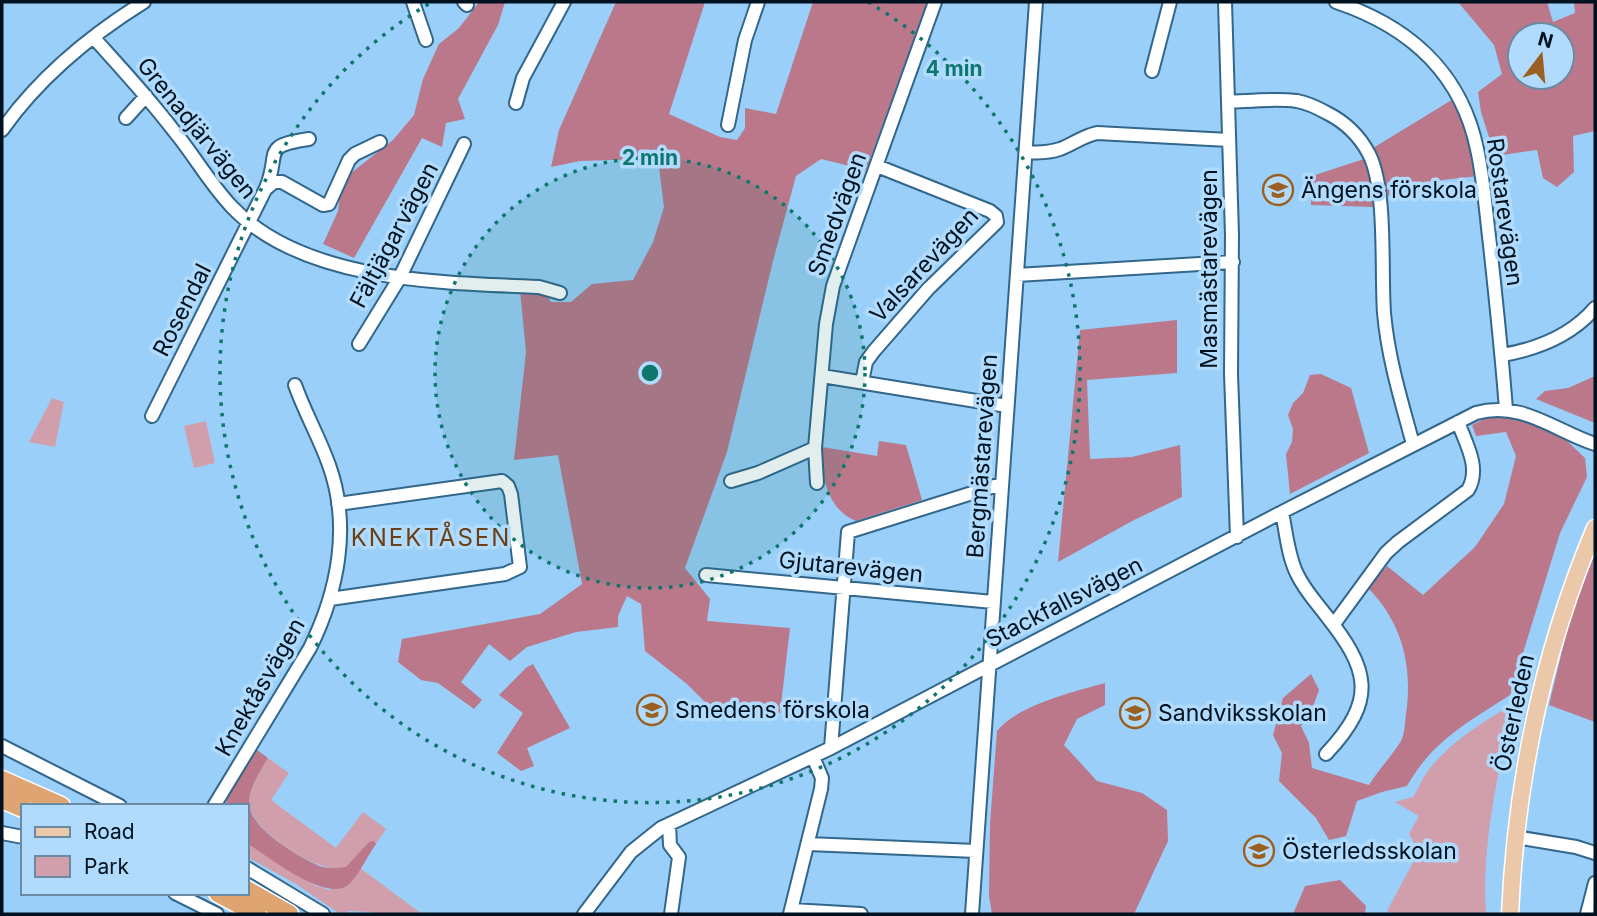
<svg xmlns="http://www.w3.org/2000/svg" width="1597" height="916" viewBox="0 0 1597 916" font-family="Inter,sans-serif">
	<rect width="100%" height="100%" fill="#99cff8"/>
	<!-- green -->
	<path fill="#d19fac" d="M52,398L64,402L55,447L29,442Z
		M206,421L215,463L194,468L184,426Z
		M1509,707L1513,708C1498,772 1481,847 1486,914H1392L1387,911L1419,851L1409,834L1419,816L1395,802L1413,797C1419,788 1423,776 1430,768C1450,743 1482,722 1509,707Z
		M268,758L289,773L271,800L336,848L363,812L386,829L376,844L374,841C367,847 353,863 346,867C321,878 249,829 249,803C249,787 260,772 268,758Z
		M247,843L314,885L329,890L355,877L360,868L422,914H375L372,912L348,911L346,914H340L296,884L247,857Z"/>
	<!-- forest -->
	<path fill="#ba788a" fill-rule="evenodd" d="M479,2H505L498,25L458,99L465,119L446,123L442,147L422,138L354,258L323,244L338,211L340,196L351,173L393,140L414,115L423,79L439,44L459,28Z
		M616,2H705L669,114L720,137L737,140L745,128V108L776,114L813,2H927L866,170L821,159L796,176L773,261L727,452L685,568L710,599L707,621L790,628L780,713L702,720L704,701L687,684L645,651L641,604L627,596L618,616V627L576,632L527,647L510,661L489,644L461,682L482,700L474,709L438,683L421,680L398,662L402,639L540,614L582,584L558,455L514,460L526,352L520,290L544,291L551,302H571L592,284L633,280L653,242L664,207L659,167L648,159L580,161L551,167L559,130Z
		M1458,2H1547L1553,22L1575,13L1574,2H1595V131L1573,136L1574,172L1557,187L1543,178L1537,150L1495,156L1481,112L1478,92L1502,74L1494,45ZM1520,35H1562V77H1520Z
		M1455,98L1467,128L1478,176L1425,182L1427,193L1383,196L1381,175L1373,148Z
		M1367,158L1373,207L1311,205L1312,176Z
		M1177,320V373L1087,380L1090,459L1132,457L1180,445L1182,497L1134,520L1058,562L1080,330Z
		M1321,374L1351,388L1369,453L1290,494L1286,454L1292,442L1293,429L1288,415L1293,403L1303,393L1310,375Z
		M1595,376V423L1536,399L1545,391L1568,388Z
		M1502,410L1564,438L1585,458L1587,477L1560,533L1510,695C1467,723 1433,740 1407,786L1382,792L1357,801L1346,836L1329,840L1316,818L1279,781L1282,753L1273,735L1283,698L1311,674L1319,690L1311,712L1301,726L1309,743L1312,768L1369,785C1378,770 1392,756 1401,741C1405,733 1405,722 1406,714C1413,666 1402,622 1368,588L1387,566L1423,595L1475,547L1504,504L1516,456L1506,432L1476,436L1472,425Z
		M879,441L906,445L922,500L856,521C827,509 821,476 822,447L877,456Z
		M1595,553V722L1549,705L1570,618Z
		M533,664L570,728L527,748L534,766L521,771L497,753L523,713L499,695L527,667Z
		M1105,683V705L1077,719L1064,745L1097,781L1142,793L1167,810L1168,841L1134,914H992L989,896L990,824L997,731C1016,706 1075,691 1105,683Z
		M257,750L268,758C260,772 249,787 249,803C249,828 298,857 319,866C328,869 337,868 346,867L369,842L374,841L376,844C368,855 358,877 348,885C326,903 267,856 247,843V806H226L227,797Z
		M1340,880L1366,906L1365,914H1293L1305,886Z"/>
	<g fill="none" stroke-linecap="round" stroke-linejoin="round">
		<!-- minor casing -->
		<g stroke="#32668a" stroke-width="16">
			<path id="minor" d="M413,2L426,40
				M464,2L467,5
				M1225,2L1232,235L1231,374L1237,537
				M1336,2C1408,26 1461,72 1477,149C1484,180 1486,213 1490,245C1496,300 1502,355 1506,410
				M94,38C121,68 149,98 174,131C194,155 210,184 232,207C303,282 443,283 539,287L560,293
				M1152,71L1170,2
				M1228,102C1251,101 1275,98 1297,101C1308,103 1318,108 1327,113C1345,122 1359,135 1369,154C1387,189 1381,271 1384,313C1388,358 1401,400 1413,444
				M516,103L523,78L564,2
				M126,118L146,96
				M728,125L745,40L758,2
				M2,130C39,78 91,35 144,2
				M1026,152C1038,153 1048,153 1060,149C1073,144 1083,136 1097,133L1229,140
				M267,188L274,182H282L323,205L329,204L349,160L355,154L380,142
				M1017,275L1233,262
				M359,344L399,279L464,144
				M1502,355C1538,349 1571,336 1595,308
				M822,376L1007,406
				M862,382L866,362L874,351L928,289L997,222L996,216L990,211L877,166
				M152,416L266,188C281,152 260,146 309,139
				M731,481L758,473L815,448
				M817,483L815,448L826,324L833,286L935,2
				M1282,512C1286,532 1288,556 1297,574C1304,589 1315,601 1325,614C1369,669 1378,699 1326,754
				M706,575L993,602
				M330,599L505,574L520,567L511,494L508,486L502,481L338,504
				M1334,624L1386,553L1398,542L1468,490C1481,468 1466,444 1458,422
				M2,746L120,806
				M831,748L848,532L1001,484
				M214,806L310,648C338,591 351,526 329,465C319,437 305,413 295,385
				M669,824L670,845L679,857L671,914
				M2,833L23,837
				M1515,837L1576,847L1595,853
				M808,844L976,851
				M247,868L323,914
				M175,893L217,914
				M792,910L861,914
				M584,914L631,852L661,828L831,748L1282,512L1476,413C1521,400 1555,431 1595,444
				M790,914L821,789L822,778L813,757
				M972,914L1036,2
				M1587,914L1595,883"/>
		</g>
		<!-- major casing -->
		<g stroke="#fff" stroke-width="19">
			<path id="major" d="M1510,914C1516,780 1543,651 1595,528"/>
		</g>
		<!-- highway casing -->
		<g stroke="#fff" stroke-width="21">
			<path id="highway" d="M2,780L61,806
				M2,799L23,808
				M247,890L289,914
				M218,893L257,914"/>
		</g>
		<!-- minor -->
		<use href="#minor" stroke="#fff" stroke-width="12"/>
		<!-- major -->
		<use href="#major" stroke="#ebc8aa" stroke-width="16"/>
		<!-- highway -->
		<use href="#highway" stroke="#dea471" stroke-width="18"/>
	</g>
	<!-- distance rings -->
	<circle cx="650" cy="373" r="215" fill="#0f766e" fill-opacity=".12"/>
	<g fill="none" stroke="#0f766e" stroke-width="3.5" stroke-dasharray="3.5 7">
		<circle cx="650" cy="373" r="215"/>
		<path d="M868 2A430 430 0 1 1 432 2"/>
	</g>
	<!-- icons -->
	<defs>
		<g id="school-ring" transform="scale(1.575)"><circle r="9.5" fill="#b0dbfc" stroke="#9b5f21" stroke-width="1.5"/><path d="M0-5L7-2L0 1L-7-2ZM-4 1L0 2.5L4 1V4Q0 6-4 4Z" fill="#9b5f21"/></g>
	</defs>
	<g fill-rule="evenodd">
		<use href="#school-ring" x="1278" y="190"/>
		<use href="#school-ring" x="652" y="710"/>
		<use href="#school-ring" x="1135" y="713"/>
		<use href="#school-ring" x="1259" y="851"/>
	</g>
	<g text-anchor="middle" stroke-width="7" stroke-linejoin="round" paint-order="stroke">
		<!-- street labels -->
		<g font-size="23" fill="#00111f" stroke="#b0dbfc">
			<text transform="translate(197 128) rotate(51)" y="8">Grenadjärvägen</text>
			<text transform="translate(1505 212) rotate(82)" y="8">Rostarevägen</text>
			<text transform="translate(837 214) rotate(-70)" y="8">Smedvägen</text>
			<text transform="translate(394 235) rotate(-62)" y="8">Fältjägarvägen</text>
			<text transform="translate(924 265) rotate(-47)" y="8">Valsarevägen</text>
			<text transform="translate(1209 269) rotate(-90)" y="8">Masmästarevägen</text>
			<text transform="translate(182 310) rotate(-63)" y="8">Rosendal</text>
			<text transform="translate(982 456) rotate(-86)" y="8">Bergmästarevägen</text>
			<text transform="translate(851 567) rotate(6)" y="8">Gjutarevägen</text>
			<text transform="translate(1064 602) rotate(-27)" y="8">Stackfallsvägen</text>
			<text transform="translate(260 687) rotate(-60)" y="8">Knektåsvägen</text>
			<text transform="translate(1514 713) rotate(-78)" y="8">Österleden</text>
		</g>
		<!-- poi labels -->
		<g font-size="23" fill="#00111f" stroke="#b0dbfc" text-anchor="start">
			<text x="1301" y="198">Ängens förskola</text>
			<text x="675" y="718">Smedens förskola</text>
			<text x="1158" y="721">Sandviksskolan</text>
			<text x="1282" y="859">Österledsskolan</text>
		</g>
		<!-- neighbourhood labels -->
		<g font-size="24" letter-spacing="2" fill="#6a4117" stroke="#b0dbfc">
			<text x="431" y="546">KNEKTÅSEN</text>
		</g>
	</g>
	<circle cx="650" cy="373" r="10" fill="#0f766e" stroke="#b0dbfc" stroke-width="3.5"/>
	<g font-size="21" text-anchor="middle" font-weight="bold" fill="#0f766e" stroke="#b0dbfc" stroke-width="7" stroke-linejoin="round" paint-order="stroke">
		<text x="954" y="76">4 min</text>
		<text x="650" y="165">2 min</text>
	</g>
	<!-- border -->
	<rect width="1597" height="916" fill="none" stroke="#00111f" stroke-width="7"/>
	<!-- legend -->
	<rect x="21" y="804" width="228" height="91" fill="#b0dbfc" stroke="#6a8aa4" stroke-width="2"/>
	<rect x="35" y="827" width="35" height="10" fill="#ebc8aa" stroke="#6a8aa4" stroke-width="2"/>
	<text x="84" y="839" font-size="21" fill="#00111f">Road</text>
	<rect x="35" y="856" width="35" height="21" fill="#d19fac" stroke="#6a8aa4" stroke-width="2"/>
	<text x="84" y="874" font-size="21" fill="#00111f">Park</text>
	<!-- north arrow -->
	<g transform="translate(1541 56) rotate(16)"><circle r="33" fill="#b0dbfc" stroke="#6a8aa4" stroke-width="2"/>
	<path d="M0-5L12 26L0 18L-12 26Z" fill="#9b5f21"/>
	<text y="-10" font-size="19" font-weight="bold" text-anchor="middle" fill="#00111f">N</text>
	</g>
</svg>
